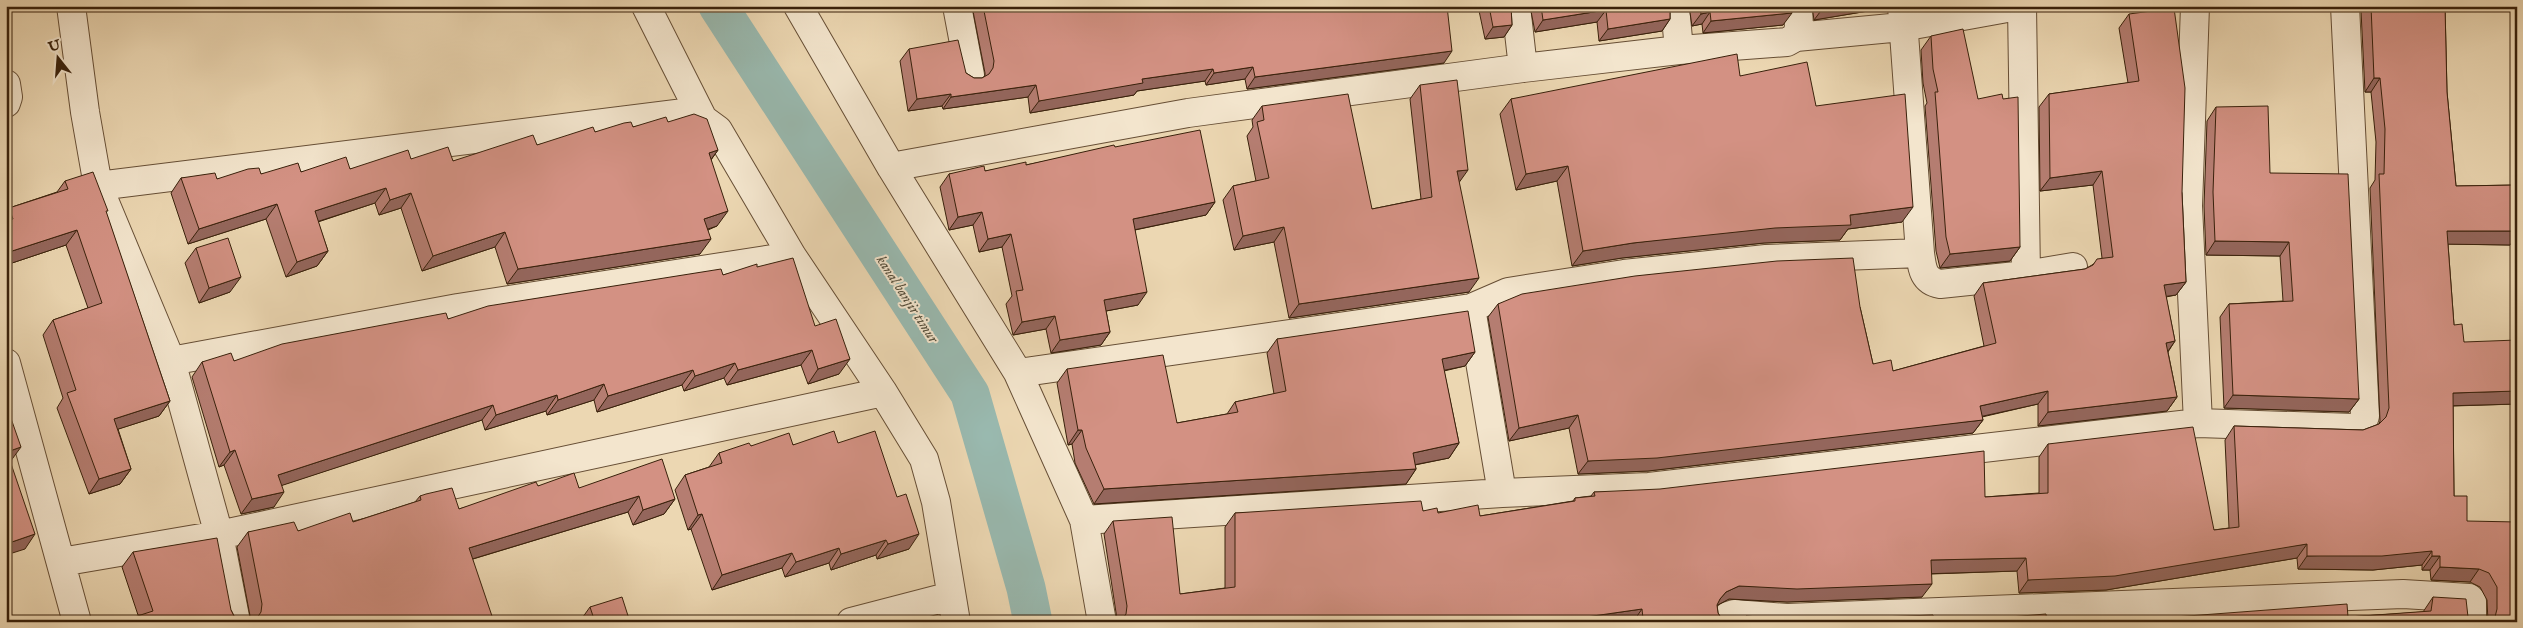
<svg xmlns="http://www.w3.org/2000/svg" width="2523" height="628" viewBox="0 0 2523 628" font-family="'IM FELL English',serif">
	<rect width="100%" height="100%" fill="#ecd7b2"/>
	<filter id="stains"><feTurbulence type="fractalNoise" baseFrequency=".004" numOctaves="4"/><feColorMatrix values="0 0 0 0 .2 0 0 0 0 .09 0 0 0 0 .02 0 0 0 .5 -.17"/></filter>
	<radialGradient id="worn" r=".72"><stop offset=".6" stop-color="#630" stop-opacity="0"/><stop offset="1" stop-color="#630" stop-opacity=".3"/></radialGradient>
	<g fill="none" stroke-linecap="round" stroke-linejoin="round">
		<!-- canal -->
		<path stroke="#99b9af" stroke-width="39" d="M718,6L970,394L1026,588L1033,622"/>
		<!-- street casing -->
		<g stroke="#664e35" stroke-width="30">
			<path id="street" d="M71,6L85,112L98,186L684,113L703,119L718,130L792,256L883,392L924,459L936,502L956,622
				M646,6L703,119
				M798,6L891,167L1018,373L1084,520L1102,622
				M957,6L970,75
				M1516,6L1523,68
				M1675,6L1679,50
				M1902,6L1920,253C1922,268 1923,281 1940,284L2026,275L2073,267
				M2022,6L2026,275
				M2195,6L2188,206L2198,423
				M1796,37L1799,28L1798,6
				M6,84L8,97L6,103
				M891,167L1188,113L1523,68L1679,50L1787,42L1796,37L1902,27L2018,6
				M98,186L171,361L219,535L236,622
				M1471,308L1502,493
				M171,361L458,308L792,256
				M6,363L77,622
				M1018,373L1471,308L1508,292L1624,274L1766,259L1920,253
				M1084,520L1502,493L1649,487L2198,423L2354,428L2362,424L2365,416L2345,6
				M61,562L219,535L883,392
				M851,622L951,596
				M1723,622L1728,616L1734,614L1787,618L2403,594L2469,598L2472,601V622"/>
		</g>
		<!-- street -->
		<use href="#street" stroke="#f3e5cd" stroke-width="28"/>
	</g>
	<!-- wall -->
	<path fill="#b57d71" stroke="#39210b" d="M972,6H1295L1444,63L1247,89L1245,79L1206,85L1205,81L1137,91L1134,95L1030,113L1028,97L943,109L942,106L908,111L900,61L909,49L966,73L974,78H982L985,76V73Z
		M1478,6H1511L1512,25L1504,37L1485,39Z
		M1530,6H1670V19L1662,31L1599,41L1597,22L1535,32Z
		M1689,6H1792L1783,25L1703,33L1702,24L1692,26Z
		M1812,6H1888L1886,8L1814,20Z
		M2365,6H2445L2447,92L2456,186L2517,185V235L2510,245L2448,244L2454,325L2464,342L2517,404L2453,406L2454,496L2517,622H2488L2487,600L2480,587L2470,582L2431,580L2430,570H2422V565L2373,570L2298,569L2297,558L2106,590L2019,593L2017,571L1931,574L1922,597L1787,602L1729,599L1717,605L1718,613L1723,621L1725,622H1117V619L1104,534L1113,521L1180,594L1225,588V527L1235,513L1423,511L1438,513L1480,516L1573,501L1575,498L1591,496L1594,492L1985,497L2039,493V457L2048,444L2214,530L2229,528L2225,440L2234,426L2363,430L2379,424L2380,421L2370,188L2375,180L2376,142L2371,92H2365L2361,11Z
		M2129,14L2182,193L2186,282L2176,295L2166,297L2175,341L2168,352L2177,397L2167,411L2038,426V404L1982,417L1983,420L1973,433L1648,471L1578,474L1569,428L1509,441L1488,317L1498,304L1860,307L1873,364L1893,371L1984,346L1974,296L1983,283L2085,269L2092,265L2102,258L2093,185L2040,191L2039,107L2049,94L2128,83L2119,28Z
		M1931,36L1978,99L2020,247L2010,261L1940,268L1936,251L1925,106L1927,103L1923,83L1921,50Z
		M1740,76L1816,106L1902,222L1848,229L1840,240L1764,243L1622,258L1572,266L1557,181L1516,190L1500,114L1511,99Z
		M1420,85L1459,182L1469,292L1289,318L1274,242L1234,250L1223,200L1233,186L1256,181L1247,136L1253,127L1252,120L1262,106L1372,209L1421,199L1410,99Z
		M2216,107L2270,173L2359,399L2349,412L2224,408L2220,317L2229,304L2283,301L2280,256L2206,255L2204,206L2207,121Z
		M668,122L718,150L711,160L717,226L708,230L700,254L507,284L495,247L422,271L401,208L379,215L375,203L318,222L328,251L317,266L286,277L266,219L188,244L171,193L181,178L217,179L261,174L350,169L411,159L453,161L537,145L595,132Z
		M1115,147L1215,202L1206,215L1135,230L1138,305L1106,311L1110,332L1101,345L1051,353L1046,329L1013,335L1006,304L1012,296L1002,247L979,252L973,225L949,230L940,187L949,174L985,171L1026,165Z
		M65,181L106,213L170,401L159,416L118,429L131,469L120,484L89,494L57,408L63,398L43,335L53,320L88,308L66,245L6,265V212L9,208L57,192Z
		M196,248L230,292L199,303L185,263Z
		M757,267L815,326L839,374L808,384L801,365L727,385L724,378L684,391L682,385L597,412L594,400L547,415L546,411L485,430L482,420L282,485L274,507L241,514L224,465L219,467L192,377L202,362L234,361L448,319L723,275Z
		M1277,339L1475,352L1465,366L1444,371L1459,443L1449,458L1415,465L1416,469L1406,484L1094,504L1075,463L1072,444L1068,445L1057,383L1067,369L1177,423L1227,414L1235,402L1274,394L1267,353Z
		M838,443L909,549L877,559L876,555L831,570L829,563L785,577L782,568L712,590L691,529L688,530L675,490L685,475L709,467L719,453L751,446Z
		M538,486L579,488L675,499L664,514L633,525L628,512L473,559L251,621L237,547L248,532L298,531L353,522L415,502L420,496L459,509Z
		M133,552L231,610L235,618L241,622L138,615L122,567Z
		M2433,597L2468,617H2348L2423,612Z
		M590,607L630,622L580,621Z"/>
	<!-- shaded-wall -->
	<path fill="#94665c" stroke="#39210b" d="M1831,6H1888L1886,8L1814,20L1823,8Z
		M1606,10L1597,22L1535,32L1543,20Z
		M1710,12L1702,24L1692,26L1701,14Z
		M1792,13L1783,25L1703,33L1711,21Z
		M1670,19L1662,31L1599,41L1608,29Z
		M1512,25L1504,37L1485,39L1493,27Z
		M1452,51L1444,63L1247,89L1255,77Z
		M1253,67L1245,79L1206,85L1214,73Z
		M1213,69L1205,81L1137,91L1134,95L1030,113L1039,101L1142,79Z
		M2374,78H2380L2371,92H2365Z
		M1036,85L1028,97L943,109L951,97Z
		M951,94L942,106L908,111L917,99Z
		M718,150L707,165L709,153Z
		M1568,166L1557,181L1516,190L1526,174Z
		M1468,170L1458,184L1457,171Z
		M2102,171L2093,185L2040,191L2050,178Z
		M386,188L375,203L304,226L315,211Z
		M411,193L401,208L379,215L390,200Z
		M1215,202L1206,215L1124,232L1133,219Z
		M277,204L266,219L188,244L199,229Z
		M1913,207L1902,222L1848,229L1840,240L1764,243L1622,258L1572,266L1583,251L1633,243Z
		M728,211L717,226L693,234L704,219Z
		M982,212L973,225L949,230L958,217Z
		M1284,227L1274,242L1234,250L1243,236Z
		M77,230L66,245L6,265V253Z
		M2447,231H2517V235L2510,245L2438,244Z
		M505,232L495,247L422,271L433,256Z
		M1011,234L1002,247L979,252L988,239Z
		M711,239L700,254L507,284L518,269Z
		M2215,241L2289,242L2280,256L2206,255Z
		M2020,247L2010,261L1940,268L1950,254Z
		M328,251L317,266L286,277L297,262Z
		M241,277L230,292L199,303L209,288Z
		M1479,278L1469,292L1289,318L1299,304Z
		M2186,282L2176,295L2154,298L2164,285Z
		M1147,292L1138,305L1095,313L1104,300Z
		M1055,316L1046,329L1013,335L1022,322Z
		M1110,332L1101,345L1051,353L1060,340Z
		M2175,341L2166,354V343Z
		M812,350L801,365L727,385L738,370Z
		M1475,352L1465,366L1431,373L1442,359Z
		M850,359L839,374L808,384L818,369Z
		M735,363L724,378L684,391L695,376Z
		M693,370L682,385L597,412L608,396Z
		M604,384L594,400L547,415L558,400Z
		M2048,391L2038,404L1970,419L1980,406Z
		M2517,391V404L2443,406L2453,393Z
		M557,395L546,411L485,430L496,415Z
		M2233,395L2359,399L2349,412L2224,408Z
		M2177,397L2167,411L2038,426L2048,412Z
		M170,401L159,416L103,434L114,419Z
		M493,405L482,420L268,490L278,475Z
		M1578,415L1569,428L1509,441L1519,428Z
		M1983,420L1973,433L1648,471L1578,474L1588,461Z
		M1078,430H1082L1072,444L1068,445Z
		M1459,443L1449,458L1403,467L1413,453Z
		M21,447L10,462L7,452Z
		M235,450L224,465L219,467L230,452Z
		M131,469L120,484L89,494L99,479Z
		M1416,469L1406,484L1094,504L1104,489Z
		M284,492L274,507L241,514L252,499Z
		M639,496L628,512L459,563L469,548Z
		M675,499L664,514L633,525L643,510Z
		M702,514L691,529L688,530L698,515Z
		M35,534L25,549L6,555V544Z
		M919,534L909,549L877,559L888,544Z
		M886,540L876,555L831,570L841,554Z
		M2307,544L2297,558L2106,590L2019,593L2028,580Z
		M839,548L829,563L785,577L796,562Z
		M2432,551L2422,565L2373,570L2298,569L2307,556Z
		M792,553L782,568L712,590L722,575Z
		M2432,556H2440L2430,570H2422Z
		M2026,558L2017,571L1921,574L1931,560Z
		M2440,567L2479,569L2470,582L2431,580Z
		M1932,584L1922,597L1787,602L1729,599L1716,606L1720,599L1726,592L1739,586Z
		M1642,609L1633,622H1561L1572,619Z
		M1657,618L1655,622H1641L1643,619Z"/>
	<!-- building -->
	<path fill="#d39183" stroke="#39210b" d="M983,6H1447L1452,51L1255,77L1253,67L1214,73L1213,69L1142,79L1143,83L1039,101L1036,85L951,97V94L917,99L909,49L958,40L966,73L974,78H982L989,74L993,68L994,61Z
		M1489,6H1511L1512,25L1493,27Z
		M1541,6H1670V19L1608,29L1606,10L1543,20Z
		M1700,6H1792V13L1711,21L1710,12L1701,14Z
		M2371,6H2445L2447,92L2456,186L2517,185V231H2447L2454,325L2462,324L2464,342L2517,340V391L2453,393L2454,496H2467V521L2517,522V622H2489L2495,617L2497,609V587L2489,573L2479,569L2440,567V556H2432V551L2382,556H2307V544L2115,576L2028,580L2026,558L1931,560L1932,584L1797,589L1739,586L1726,592L1720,599L1717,605L1718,613L1723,621L1725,622H1658L1657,618L1643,619L1642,609L1572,619L1561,622H1121V621L1126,614L1127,606L1113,521L1172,517L1180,594L1235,587V513L1421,501L1423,511L1437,508L1438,513L1478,505L1480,516L1575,501V498L1595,496L1594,492L1660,489L1984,451L1985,497L2048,493V444L2193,427L2214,530L2239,527L2234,426L2363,430L2379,424L2386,417L2389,408L2379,174H2384L2385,129L2380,78H2374Z
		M2174,8L2185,88L2182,193L2186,282L2164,285L2175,341L2166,343L2177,397L2048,412V391L1980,406L1983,420L1657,458L1588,461L1578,415L1519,428L1498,304L1522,294L1635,276L1777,261L1853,258L1860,307L1873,364L1891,360L1893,371L1996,343L1983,283L2085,269L2093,265L2097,259L2113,257L2102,171L2050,178L2049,94L2139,81L2129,14Z
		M1963,29L1978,99L2002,94L2003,99L2018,97L2020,247L1950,254L1946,237L1935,92H1938L1933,69L1931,36Z
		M1737,54L1740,76L1807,62L1816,106L1905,94L1913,207L1850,215L1851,225L1775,228L1633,243L1583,251L1568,166L1526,174L1511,99Z
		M1457,80L1468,170L1457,171L1479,278L1299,304L1284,227L1243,236L1233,186L1269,178L1257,122L1264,120L1262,106L1348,94L1372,209L1432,197L1420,85Z
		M2268,106L2270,173L2348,174L2359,399L2233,395L2229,304L2293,301L2289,242L2215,241L2213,192L2216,107Z
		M694,114L707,119L718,150L709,153L728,211L704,219L711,239L518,269L505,232L433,256L411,193L390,200L386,188L315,211L328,251L297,262L277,204L199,229L181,178L215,173L217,179L248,169L259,168L261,174L298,163L301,172L346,157L350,169L408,150L411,159L448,147L453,161L533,135L537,145L593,127L595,132L624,123L631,122L633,127L666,117L668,122Z
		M1200,130L1215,202L1133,219L1147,292L1104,300L1110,332L1060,340L1055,316L1022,322L1016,291L1023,290L1011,234L988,239L982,212L958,217L949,174L984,166L985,171L1026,162V165L1114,145L1115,147Z
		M93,172L108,211H106L170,401L114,419L131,469L99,479L67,393L76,390L53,320L102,303L77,230L6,253V221L13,219L9,208L68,189L65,181Z
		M228,238L241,277L209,288L196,248Z
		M793,258L815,326L836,319L850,359L818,369L812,350L738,370L735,363L695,376L693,370L608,396L604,384L558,400L557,395L496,415L493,405L278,475L284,492L252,499L235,450L230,452L202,362L231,353L234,361L282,344L446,313L448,319L488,306L721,269L723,275L757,264V267Z
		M1468,311L1475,352L1442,359L1459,443L1413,453L1416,469L1104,489L1086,448L1082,430H1078L1067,369L1163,355L1177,423L1238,412L1235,402L1286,391L1277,339Z
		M7,407L21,447L7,452L35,534L6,544V408Z
		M834,431L838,443L875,431L897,497L906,494L919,534L888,544L886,540L841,554L839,548L796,562L792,553L722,575L702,514L698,515L685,475L722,463L719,453L749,443L751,446L789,433L793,445Z
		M662,459L675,499L643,510L639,496L469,548L494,622H250L257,618L261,612L262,604L248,532L294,522L298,531L350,513L353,522L421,500L420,496L426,494L452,488L459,509L536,482L538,486L574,473L579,488Z
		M217,538L231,610L235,618L241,622H243H119L153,611L133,552Z
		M622,597L630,622H577L593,616L590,607Z
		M2433,597L2466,599L2468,617L2474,622H2108L2347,604L2348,617L2431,611Z
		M2046,614L2047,622H1740L1746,616L1797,620L1933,615L1934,620L1961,618V621Z"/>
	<g text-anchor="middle" stroke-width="4" stroke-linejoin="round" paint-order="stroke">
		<!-- water labels -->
		<g font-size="15" font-style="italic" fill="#564f3c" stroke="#f3e5cd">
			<text transform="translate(908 299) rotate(57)" y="5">kanal banjir timur</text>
		</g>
	</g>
	<!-- margin -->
	<rect width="2523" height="628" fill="none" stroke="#ecd7b2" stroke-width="25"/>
	<rect x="8" y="8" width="2508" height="613" fill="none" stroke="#39210b" stroke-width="2.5"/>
	<rect x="12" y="12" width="2498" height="603" fill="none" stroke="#39210b"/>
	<!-- north arrow -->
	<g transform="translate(58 58) rotate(343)" stroke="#f3e5cd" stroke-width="4" paint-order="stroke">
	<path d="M0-4L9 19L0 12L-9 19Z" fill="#39210b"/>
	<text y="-8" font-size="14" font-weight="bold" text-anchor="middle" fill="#39210b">U</text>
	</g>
	<rect width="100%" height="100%" filter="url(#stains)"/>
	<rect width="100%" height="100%" fill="url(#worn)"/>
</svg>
